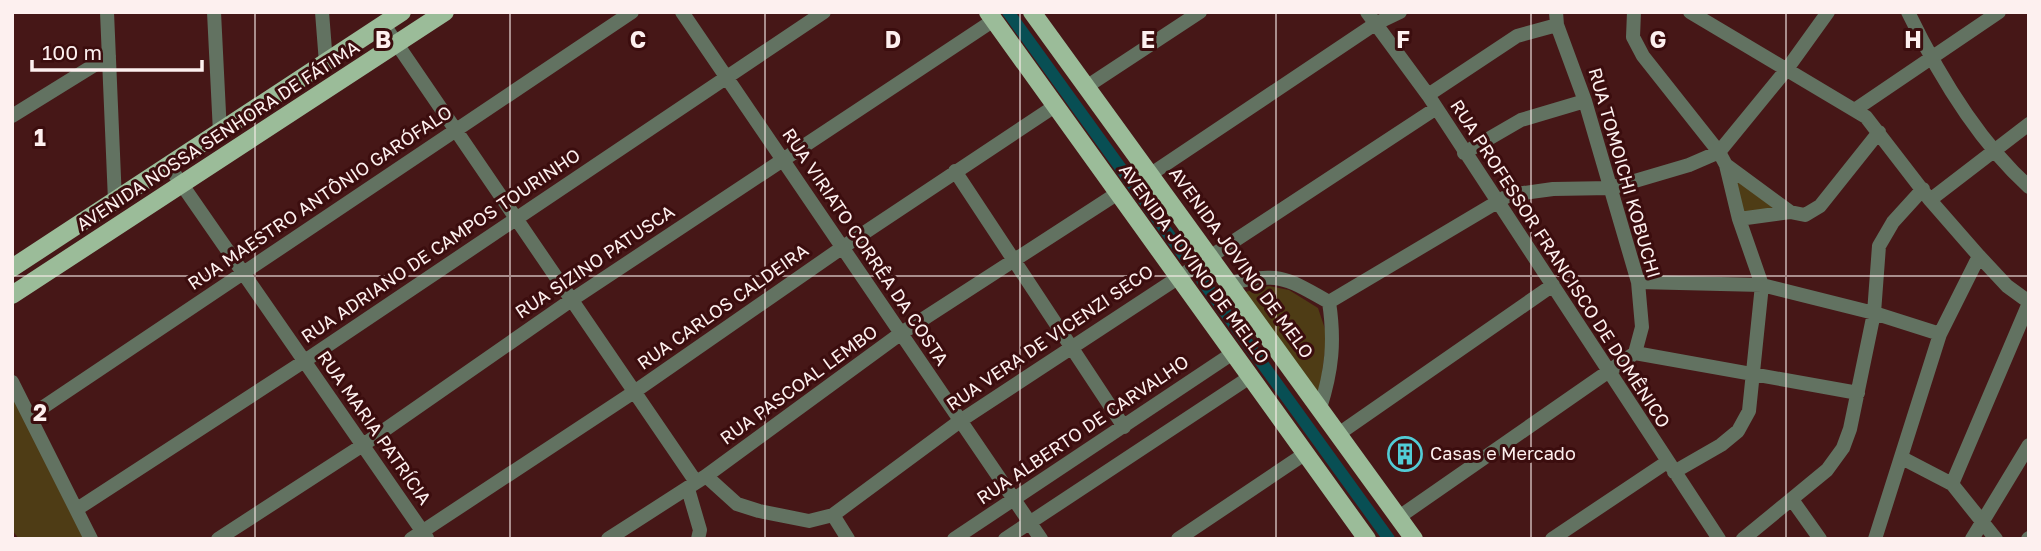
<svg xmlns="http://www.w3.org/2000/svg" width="2041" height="551" viewBox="0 0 2041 551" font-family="'Golos Text',sans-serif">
	<rect width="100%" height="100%" fill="#461717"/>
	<!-- green -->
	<path fill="#4e3c15" d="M1733,174L1777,207L1744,213Z
		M1269,286L1289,290L1318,308L1327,335L1319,397L1245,292Z
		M12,382L91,539H19L12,530Z"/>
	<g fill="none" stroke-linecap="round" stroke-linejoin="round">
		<!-- canal -->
		<path stroke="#084f54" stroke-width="12" d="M1008,12L1185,257
			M1202,280L1389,539"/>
		<!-- minor -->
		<path stroke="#627261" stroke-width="14" d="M107,12L115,201
			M214,12L220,133
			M322,12L326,63
			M682,12L1041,539
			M1367,12L1428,95L1719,539
			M1634,12L1633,37L1643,56L1719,152L1726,165L1790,212
			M1690,12L1866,117L1930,200L1979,256L2007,286L2029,302
			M1908,12C1938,74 1977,140 2029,187
			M384,25L696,482
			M1086,87L1200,12
			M1428,95L1517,36L1557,25
			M1856,109L1999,12
			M12,116L109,56
			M1464,153L1521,120L1585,101
			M169,166L427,538
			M955,171L1124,427
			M1151,174L1375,24L1400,12
			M1930,200L2029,124
			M1739,219L1790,212L1805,215L1820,206L1879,132
			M1638,282L1762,285L1874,313L1940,334
			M1228,283C1280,273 1283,276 1329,302C1335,341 1332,371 1320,408
			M1329,302L1509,195L1553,189L1611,188L1689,165L1719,152L1787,69L1828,12
			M1635,353L1858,393
			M12,382L91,539
			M30,416L632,12
			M1337,435L1553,285
			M1902,458L1952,484L1996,539
			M1674,472L1721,445L1738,431L1749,411L1762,285L1739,219L1726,165
			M706,476L737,504L759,511L809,521L833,515L960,421L1435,109
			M1952,484L2029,303
			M688,489L700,530L698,539
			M1793,501L1820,539
			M77,509L303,362L824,12
			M833,515L848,539
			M1399,517L1635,353L1642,327L1638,282L1585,101L1557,25L1556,12
			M218,539L363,445L570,301L994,20
			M411,539L634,392L843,247L1055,106
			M608,539L706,476L900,334L1118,193
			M954,539L1233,353
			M1005,539L1250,377
			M1178,539L1306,453
			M1552,539L1667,462
			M1743,539L1827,470L1843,448L1850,429L1874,313L1879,246L1893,222L1923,189
			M1875,539L1940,334L1979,256
			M1972,539L2029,445
			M2028,539L2029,538"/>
		<!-- major -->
		<path stroke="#9bbc99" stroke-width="18" d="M988,12L1367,539
			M1032,12L1414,539
			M12,268L402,12
			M12,295L445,12"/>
	</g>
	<!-- grid -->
	<path fill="none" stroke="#fdf0ef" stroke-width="2" stroke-opacity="0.55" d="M255,12V539M510,12V539M765,12V539M1020,12V539M1276,12V539M1531,12V539M1786,12V539M12,276H2029"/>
	<!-- icons -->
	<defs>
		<g id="building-ring" transform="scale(1.75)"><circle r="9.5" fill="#3b0d0e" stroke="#52ccd6" stroke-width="1.5"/><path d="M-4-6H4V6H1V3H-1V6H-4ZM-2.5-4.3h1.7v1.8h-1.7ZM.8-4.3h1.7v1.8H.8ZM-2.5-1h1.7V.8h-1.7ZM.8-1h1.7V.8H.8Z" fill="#52ccd6"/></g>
	</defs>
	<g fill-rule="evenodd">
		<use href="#building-ring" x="1405" y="454"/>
	</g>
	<g text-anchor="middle" stroke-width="6" stroke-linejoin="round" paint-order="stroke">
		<!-- street labels -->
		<g font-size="18" fill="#fdf0ef" stroke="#3b0d0e">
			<text transform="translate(218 136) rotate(-33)" y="6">AVENIDA NOSSA SENHORA DE FÁTIMA</text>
			<text transform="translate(1624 173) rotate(74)" y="6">RUA TOMOICHI KOBUCHI</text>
			<text transform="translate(320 198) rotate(-34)" y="6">RUA MAESTRO ANTÔNIO GARÓFALO</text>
			<text transform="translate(441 246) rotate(-34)" y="6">RUA ADRIANO DE CAMPOS TOURINHO</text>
			<text transform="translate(865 247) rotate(56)" y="6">RUA VIRIATO CORRÊA DA COSTA</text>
			<text transform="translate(595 262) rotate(-34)" y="6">RUA SIZINO PATUSCA</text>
			<text transform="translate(1241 263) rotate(54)" y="6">AVENIDA JOVINO DE MELO</text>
			<text transform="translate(1194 264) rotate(54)" y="6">AVENIDA JOVINO DE MELLO</text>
			<text transform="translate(1560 264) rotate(57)" y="6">RUA PROFESSOR FRANCISCO DE DOMÊNICO</text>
			<text transform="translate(723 307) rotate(-35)" y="6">RUA CARLOS CALDEIRA</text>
			<text transform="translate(1050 338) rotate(-34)" y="6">RUA VERA DE VICENZI SECO</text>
			<text transform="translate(799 385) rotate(-36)" y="6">RUA PASCOAL LEMBO</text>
			<text transform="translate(374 428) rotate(55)" y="6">RUA MARIA PATRÍCIA</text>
			<text transform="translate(1083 430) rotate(-34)" y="6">RUA ALBERTO DE CARVALHO</text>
		</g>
		<!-- poi labels -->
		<g font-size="18" fill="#fdf0ef" stroke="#3b0d0e" text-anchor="start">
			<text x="1430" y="460">Casas e Mercado</text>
		</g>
	</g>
	<g font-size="23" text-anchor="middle" font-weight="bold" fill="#fdf0ef" stroke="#3b0d0e" stroke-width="6" stroke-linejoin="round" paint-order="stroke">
		<text x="383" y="48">B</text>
		<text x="638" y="48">C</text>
		<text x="893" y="48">D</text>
		<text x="1148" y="48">E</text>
		<text x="1403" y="48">F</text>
		<text x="1658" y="48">G</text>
		<text x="1913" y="48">H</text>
		<text x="40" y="146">1</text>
		<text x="40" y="421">2</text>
	</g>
	<!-- border -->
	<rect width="2041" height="551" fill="none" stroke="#fdf0ef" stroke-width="28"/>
	<!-- scale -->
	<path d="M32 60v10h170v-10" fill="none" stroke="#fdf0ef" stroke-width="3.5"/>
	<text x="42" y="60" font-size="21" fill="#fdf0ef" stroke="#3b0d0e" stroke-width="5" paint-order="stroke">100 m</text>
</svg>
